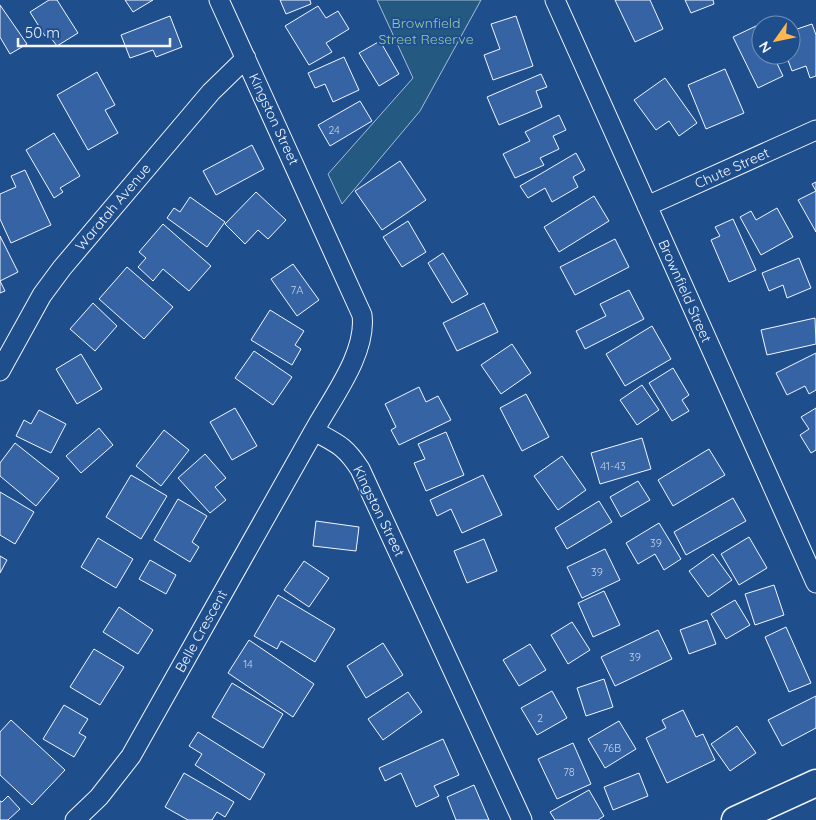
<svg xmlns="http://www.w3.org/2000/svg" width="816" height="820" viewBox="0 0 816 820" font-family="Quicksand,sans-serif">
	<rect width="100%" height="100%" fill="#1f4e8c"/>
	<!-- green -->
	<path fill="#245a82" stroke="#a8bbd7" d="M377,0H481L420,111L342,204L328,174L413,78Z"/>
	<!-- building -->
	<path fill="#3563a3" stroke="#f2f6ff" d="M49,0H57L78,33L57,46L48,34L45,36L30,12Z
		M125,0H153L133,12Z
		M280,0H310L311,4L286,14Z
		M615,0H650L663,29L635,42Z
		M685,0H713L714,4L691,13Z
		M0,5L27,44L10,54L0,37Z
		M318,6L326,18L338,11L349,29L326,43L332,52L309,65L285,26Z
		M170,16L182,47L156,57L153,50L130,58L121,35Z
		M516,16L533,66L493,80L484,55L500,49L491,24Z
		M812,24L816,35V76L810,78L806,66L792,71L786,55H791V31Z
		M758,25L761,32V55H773L783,76L758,88L733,37Z
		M380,41L399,74L379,86L359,53Z
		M344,57L359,90L333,102L325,84L315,88L308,73Z
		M725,69L744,113L706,129L688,85Z
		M97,72L115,105L105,110L118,133L88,150L57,95Z
		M541,74L547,87L536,91L542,107L499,125L487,97Z
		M665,78L697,123L679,136L669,121L656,130L634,100Z
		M360,101L372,121L330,146L318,125Z
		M559,115L566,130L553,136L559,149L540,158L544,165L515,178L503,154L530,141L525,132Z
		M54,133L80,176L60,188L63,192L54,198L26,150Z
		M252,145L264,169L216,195L203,171Z
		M576,153L585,170L573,177L578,187L552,202L545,188L528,198L520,186Z
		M400,161L426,200L382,230L355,191Z
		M25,170L51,225L11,243L0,219V194L16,187L11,176Z
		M816,182V232L798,200L816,191L812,184Z
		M256,192L286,220L268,239L258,230L245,244L225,224Z
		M594,196L609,221L559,252L544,227Z
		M190,197L225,222L207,247L167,218L174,208L180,212Z
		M777,208L793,237L761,255L740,217L751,211L756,220Z
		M733,219L756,270L729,282L711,240L720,236L715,227Z
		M408,221L426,252L402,267L383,237Z
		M163,224L211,266L189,291L163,269L153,281L138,267L146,258L139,252Z
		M0,236L18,272L0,281Z
		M615,239L629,267L575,295L560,267Z
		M443,253L468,294L452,303L428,263Z
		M799,258L811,288L787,298L783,285L769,291L762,273Z
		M293,264L319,300L297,316L271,279Z
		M127,267L173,307L144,339L99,299Z
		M0,281L5,291L0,293Z
		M629,290L644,319L585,349L576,331L606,316L600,304Z
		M93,303L117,326L95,351L70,329Z
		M484,303L498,332L457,351L443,323Z
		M270,310L304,331L295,345L301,349L292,365L251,340Z
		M815,318L816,344L767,355L761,330Z
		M652,326L671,359L625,386L606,354Z
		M512,344L531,373L501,394L481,365Z
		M254,351L292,377L273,405L235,378Z
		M816,353V390L809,394L805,386L787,395L776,373Z
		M81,354L102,389L77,404L56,369Z
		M673,368L689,395L682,400L689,411L672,421L649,383Z
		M642,385L659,410L637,425L620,400Z
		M419,387L426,402L438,396L451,420L399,445L391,430L396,427L385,404Z
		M526,394L549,437L522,451L500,408Z
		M235,408L257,446L232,460L210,422Z
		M816,408V450L811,453L800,435L809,429L801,417Z
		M39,410L66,424L51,453L16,436L24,420L31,424Z
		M99,428L113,445L81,473L66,456Z
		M164,430L189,450L161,486L136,466Z
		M446,432L464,475L426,491L414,463L425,459L418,444Z
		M642,438L651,469L600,484L591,453Z
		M15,443L59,478L36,506L0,476V463Z
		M709,449L725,475L673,506L658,480Z
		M205,454L226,478L215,487L226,500L210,513L178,478Z
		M562,456L586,490L558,510L534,476Z
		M131,475L167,496L141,539L106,517Z
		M483,475L502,515L462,533L451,509L437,516L430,500Z
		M638,481L650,500L621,517L610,497Z
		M0,492L34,512L15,544L0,535Z
		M733,498L746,521L686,555L674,532Z
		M178,499L207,516L192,542L199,547L190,562L154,540Z
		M599,501L612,522L567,549L555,528Z
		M316,521L359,527L356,551L313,546Z
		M659,523L681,559L664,570L655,554L638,564L626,543Z
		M749,537L767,568L739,585L721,554Z
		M98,538L133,559L116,588L81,567Z
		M484,539L497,571L467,583L454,551Z
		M605,549L620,580L582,598L567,567Z
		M713,554L732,580L708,597L689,571Z
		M0,556L7,560L0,573Z
		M150,560L176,575L166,594L139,579Z
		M304,561L329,578L309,607L284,590Z
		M774,585L784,615L755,625L745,594Z
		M604,591L620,625L593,637L578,603Z
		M278,595L335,629L315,662L281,641L277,649L254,636Z
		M735,600L750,625L726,639L711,614Z
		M119,607L153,630L138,654L103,632Z
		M707,620L716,644L689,654L680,630Z
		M572,622L590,650L568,664L551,635Z
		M786,627L811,683L789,692L765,637Z
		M658,630L672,659L615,686L601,657Z
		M249,640L314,684L293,717L228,673Z
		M383,643L403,675L366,698L347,666Z
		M530,644L546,670L519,686L503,660Z
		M94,649L124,667L100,705L70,687Z
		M604,679L613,707L586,716L577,688Z
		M232,683L283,714L263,748L212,717Z
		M552,691L567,718L537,735L521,708Z
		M408,692L422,712L383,740L368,719Z
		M816,696V728L782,746L768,720Z
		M64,705L88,719L79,733L86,737L74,757L43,739Z
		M683,710L696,737L703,734L715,760L667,783L646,738L666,728L662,720Z
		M11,720L65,770L32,805L0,775V732Z
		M619,721L636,749L605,768L588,739Z
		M737,726L756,753L730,771L711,744Z
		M198,732L265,774L250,800L195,765L202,754L189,746Z
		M443,739L459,775L434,786L439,796L416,807L401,773L385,781L379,768Z
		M573,743L591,784L557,799L538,759Z
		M184,773L234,802L225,817L217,812L212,820H188L165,807Z
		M639,773L648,796L613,810L604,787Z
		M474,785L489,820H456L447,797Z
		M589,790L604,816L598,820H555L550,812Z
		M8,796L20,809L8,820H0V801L2,802Z"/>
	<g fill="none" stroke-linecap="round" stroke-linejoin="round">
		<!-- street casing -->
		<g stroke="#f2f6ff" stroke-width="21">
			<path id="street" d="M219,0L362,315C367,353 332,398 314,431C338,444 345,446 360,469L522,820
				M555,0L816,583
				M647,206L816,130
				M0,371L42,295L62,268L211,92L246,58
				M75,820L99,797L131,756L314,431"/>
		</g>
		<!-- secondary casing -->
		<g stroke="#f2f6ff" stroke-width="29">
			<path id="secondary" d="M735,820L816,783"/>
		</g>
		<!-- street -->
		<use href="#street" stroke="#1f4e8c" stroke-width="19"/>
		<!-- secondary -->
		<use href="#secondary" stroke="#1f4e8c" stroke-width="26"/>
	</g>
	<g text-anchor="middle" stroke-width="4" stroke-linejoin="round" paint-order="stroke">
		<!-- number labels -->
		<g font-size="11" fill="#c3d1e8">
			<text x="334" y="134">24</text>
			<text x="297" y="294">7A</text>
			<text x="613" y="470">41-43</text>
			<text x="656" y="547">39</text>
			<text x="597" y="576">39</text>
			<text x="635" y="661">39</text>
			<text x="248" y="668">14</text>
			<text x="540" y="722">2</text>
			<text x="612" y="752">76B</text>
			<text x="569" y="776">78</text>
		</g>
		<!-- park labels -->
		<g font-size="14" fill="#97c8a6" stroke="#1f4e8c">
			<text x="426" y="28">Brownfield<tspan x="426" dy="16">Street Reserve</tspan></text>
		</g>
		<!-- street labels -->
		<g font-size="14" fill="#f2f6ff" stroke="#1f4e8c">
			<text transform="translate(274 119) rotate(65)" y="5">Kingston Street</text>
			<text transform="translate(732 168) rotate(-24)" y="5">Chute Street</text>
			<text transform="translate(113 207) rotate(-50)" y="5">Waratah Avenue</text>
			<text transform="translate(685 291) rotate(66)" y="5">Brownfield Street</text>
			<text transform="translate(379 511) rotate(64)" y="5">Kingston Street</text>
			<text transform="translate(201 631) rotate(-61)" y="5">Belle Crescent</text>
		</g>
	</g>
	<!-- north arrow -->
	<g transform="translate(776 40) rotate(237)"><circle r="24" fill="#1f4e8c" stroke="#7391ba"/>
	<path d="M0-4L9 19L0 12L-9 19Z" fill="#ffb74d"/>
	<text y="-8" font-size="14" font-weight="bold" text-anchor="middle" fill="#f2f6ff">N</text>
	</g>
	<!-- scale -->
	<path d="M18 38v8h152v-8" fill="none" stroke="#f2f6ff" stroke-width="2.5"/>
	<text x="25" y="38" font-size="15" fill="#f2f6ff" stroke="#1f4e8c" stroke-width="4" paint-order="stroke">50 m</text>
</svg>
